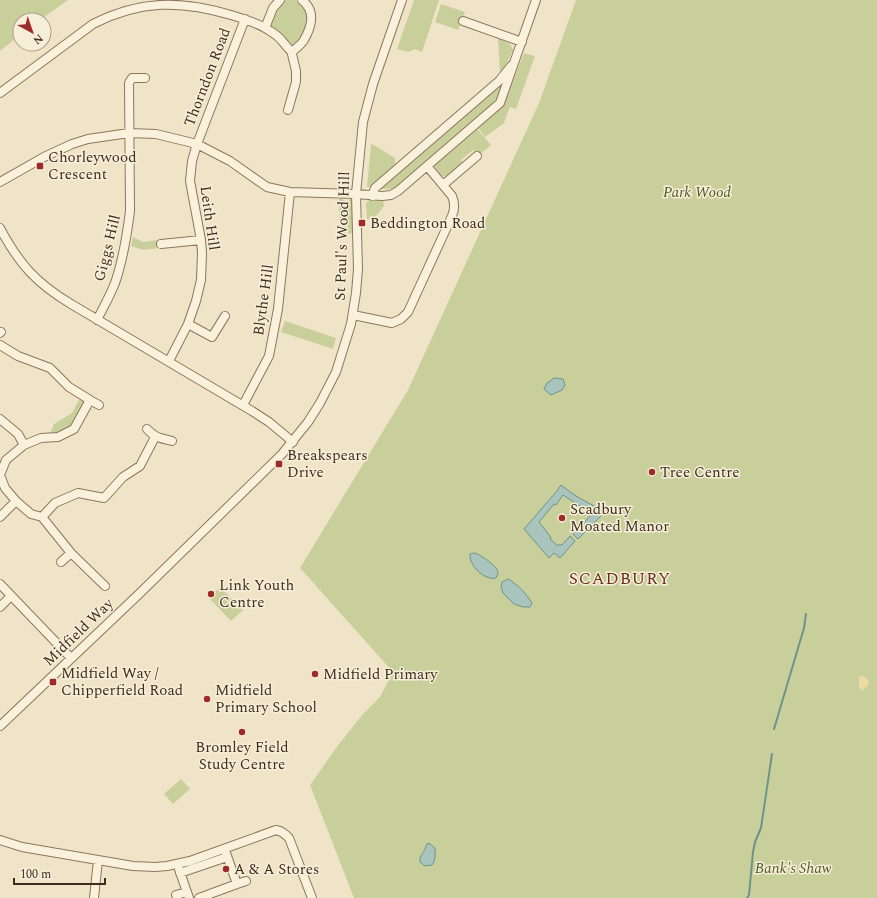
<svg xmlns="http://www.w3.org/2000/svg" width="877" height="898" viewBox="0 0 877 898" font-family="Spectral,serif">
	<rect width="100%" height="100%" fill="#f0e4c8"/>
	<!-- green -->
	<path fill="#c9cf9b" d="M0,0H68L40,20H20V35L0,51Z
		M284,0H296L298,3L308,9L306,33L296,45L292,46L270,26C273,17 276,5 284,0Z
		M414,0H439L422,52L415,49L408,52L397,49Z
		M576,0H877V898H354L310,785L339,744L363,714L380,697L393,672L300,568L408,390L539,103Z
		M441,4L465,12L458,30L435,22Z
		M498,38L510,44L513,50L504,69L500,72Z
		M524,53L535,56L516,109L510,107L504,123L485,137L478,128L504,104Z
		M508,75L498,102L394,189H378Z
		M477,129L491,145L478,156L473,150L461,160L465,164L449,177L442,176L435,167V165Z
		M371,144H372L395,158V165L369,187H367Z
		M339,199H342L345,201L346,234H340Z
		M352,199L353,233L348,234L347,200Z
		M369,200H383L384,206L373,220L367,219L366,203Z
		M133,237L143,242L158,240L159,248L143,250L131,246Z
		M285,321L336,338L333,349L281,332Z
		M80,398L84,401V405L72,428L49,436L54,424L72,413Z
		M220,587L243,610L231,621L209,598Z
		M181,779L190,789L173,804L164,794Z"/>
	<!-- sand -->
	<path fill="#ecd9a5" d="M860,676C865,676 867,678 869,682L868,685L862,691L859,687V678Z"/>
	<!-- water -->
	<path fill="#a9c4bc" stroke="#6f938a" d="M554,378L563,379L565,385L562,390L551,395L544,389L547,383Z
		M561,485L576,496L605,512L578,539L573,534L592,514L563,495L556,505L554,504L539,522L550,536L551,540L557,545H562L570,536L575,541L560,558L554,553L549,558L524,529L557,491Z
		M474,553C480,554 492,563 496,568C497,570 498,572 498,574L496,578C494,578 492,579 490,578C480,576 469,564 470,554Z
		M508,579C518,585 525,592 532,603L530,607H523L514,604L503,593L501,587L502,582Z
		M428,843L430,844L435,848C435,854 436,860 432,865L425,866L420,862C419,855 425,852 426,846Z"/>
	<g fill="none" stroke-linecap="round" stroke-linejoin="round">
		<!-- stream -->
		<path stroke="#6f938a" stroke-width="2" d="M774,729L804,628L806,614
			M747,898L749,895L753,852L755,842L761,828L772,754"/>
		<!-- minor casing -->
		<g stroke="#8d765c" stroke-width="10">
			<path id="minor" d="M463,21L522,42
				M265,28L273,8L280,0
				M0,93L93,24C140,0 181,0 231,15C244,19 259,23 270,31C275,34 279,37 282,41C285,44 288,49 292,52
				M288,110L296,82V71L292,54V52C296,48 301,45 304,40C312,26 316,11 302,0
				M0,182L44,157L72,144L88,139L129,133L156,134L197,144L230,161L267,187L290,192L356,194L382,196L391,195L398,191L500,103L536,0
				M443,185L477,156
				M372,196L375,188L499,81L511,66
				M0,228C19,264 36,283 71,304L252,411L269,422L293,442
				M161,244L201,240
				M353,315L392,323L401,319L408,312L452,216C455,209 455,203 452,196L427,166
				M97,320C103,308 110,296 115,283C123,260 127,235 130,211L129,83L132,78H145
				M188,324L212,337L225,316
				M0,333L1,332
				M0,345L18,356L50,368L69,387L90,400
				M169,361L188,324L196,301L201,280L202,253L201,240L190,181L192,161L197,144L245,19
				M99,405L90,400L74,429L58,437L41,438L24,445L6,460L0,475L5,488L16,501L31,514L42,517L55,503L78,493L104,498L123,477L140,466L155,437
				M243,405L269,356L278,309L290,192
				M0,419L18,434L24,445
				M147,429C155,438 161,438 172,441
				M0,517L16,501
				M42,517L71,553L105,586
				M61,562L71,553
				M0,584L71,658
				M0,607L11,596
				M0,726L139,594L282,454L308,422L320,403L336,372L351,324L356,293L358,269L356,194L363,122L373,84L402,0
				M0,840L22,847L133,866L155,867L167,866L190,861L276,830C282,831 285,834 289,838L312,898
				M226,853L237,884L246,881
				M179,869L189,898
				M180,873L227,857
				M176,895L187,892
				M94,898L98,860
				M199,898L237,884"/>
		</g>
		<!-- minor -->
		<use href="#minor" stroke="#faf1dc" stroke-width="8"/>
	</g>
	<!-- markers -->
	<g fill="#9e2a2b" stroke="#f7eed8" stroke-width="1.5">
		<rect x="36" y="162" width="8" height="8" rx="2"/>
		<rect x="358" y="219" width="8" height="8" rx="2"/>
		<rect x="275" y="460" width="8" height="8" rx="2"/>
		<circle cx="652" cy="472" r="4"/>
		<circle cx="562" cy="518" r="4"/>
		<circle cx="211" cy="594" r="4"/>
		<circle cx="315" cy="674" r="4"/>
		<rect x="49" y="678" width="8" height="8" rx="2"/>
		<circle cx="207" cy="699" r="4"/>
		<circle cx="242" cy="732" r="4"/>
		<circle cx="226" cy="869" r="4"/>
	</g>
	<g text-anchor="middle" stroke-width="3" stroke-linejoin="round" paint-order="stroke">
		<!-- street labels -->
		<g font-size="15" fill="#3d2e20" stroke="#f7eed8">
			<text transform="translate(207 77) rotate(-69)" y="5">Thorndon Road</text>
			<text transform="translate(210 218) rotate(82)" y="5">Leith Hill</text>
			<text transform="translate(342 236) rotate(-88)" y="5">St Paul's Wood Hill</text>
			<text transform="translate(107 248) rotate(-76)" y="5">Giggs Hill</text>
			<text transform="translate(263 300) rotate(-82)" y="5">Blythe Hill</text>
			<text transform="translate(78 632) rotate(-44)" y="5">Midfield Way</text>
		</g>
		<!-- poi labels -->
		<g font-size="15" fill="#3d2e20" stroke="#f7eed8" text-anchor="start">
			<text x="48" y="162">Chorleywood<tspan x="48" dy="17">Crescent</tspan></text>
			<text x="370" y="228">Beddington Road</text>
			<text x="287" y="460">Breakspears<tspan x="287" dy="17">Drive</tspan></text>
			<text x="660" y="477">Tree Centre</text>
			<text x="570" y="514">Scadbury<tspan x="570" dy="17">Moated Manor</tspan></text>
			<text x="219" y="590">Link Youth<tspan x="219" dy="17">Centre</tspan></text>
			<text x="61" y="678">Midfield Way /<tspan x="61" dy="17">Chipperfield Road</tspan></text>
			<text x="323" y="679">Midfield Primary</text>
			<text x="215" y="695">Midfield<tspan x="215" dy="17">Primary School</tspan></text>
			<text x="242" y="752" text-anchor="middle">Bromley Field<tspan x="242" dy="17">Study Centre</tspan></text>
			<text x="234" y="874">A &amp; A Stores</text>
		</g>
		<!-- park labels -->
		<g font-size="15" font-style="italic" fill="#4d5a26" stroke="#f7eed8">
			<text x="697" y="197">Park Wood</text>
			<text x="793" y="873">Bank's Shaw</text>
		</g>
		<!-- quarter labels -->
		<g font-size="17" letter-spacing="1" fill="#6b2e1e" stroke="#f7eed8">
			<text x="620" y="584">SCADBURY</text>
		</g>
	</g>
	<!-- north arrow -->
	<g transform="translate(32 32) rotate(140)"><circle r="19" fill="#f7eed8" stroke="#ada18e"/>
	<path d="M0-3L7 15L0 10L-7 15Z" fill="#9e2a2b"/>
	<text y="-6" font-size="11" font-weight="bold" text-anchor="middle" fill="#3d2e20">N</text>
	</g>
	<!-- scale -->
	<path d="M14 878v6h91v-6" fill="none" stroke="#3d2e20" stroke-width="2"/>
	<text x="20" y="878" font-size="12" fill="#3d2e20" stroke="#f7eed8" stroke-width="3" paint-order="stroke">100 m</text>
</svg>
